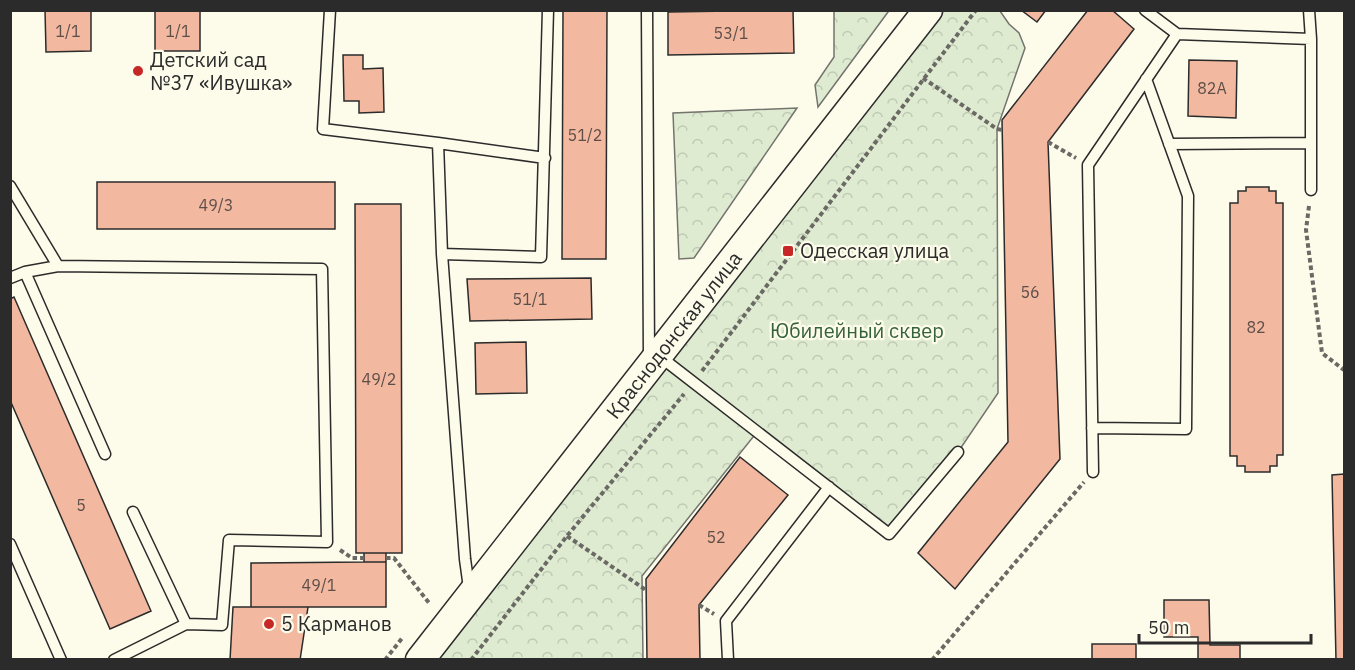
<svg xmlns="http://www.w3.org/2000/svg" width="1355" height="670" viewBox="0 0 1355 670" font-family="'IBM Plex Sans',sans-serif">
	<defs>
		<pattern id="forest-crowns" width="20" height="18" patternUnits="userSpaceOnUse" patternTransform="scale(1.5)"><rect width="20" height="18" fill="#deebd1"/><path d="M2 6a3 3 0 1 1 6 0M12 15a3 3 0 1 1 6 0" fill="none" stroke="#bfcab4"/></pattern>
	</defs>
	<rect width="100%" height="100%" fill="#fdfbea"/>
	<!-- forest -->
	<path fill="url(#forest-crowns)" stroke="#74746e" stroke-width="1.5" d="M887,11L888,12L818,107L815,85L834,57V11Z
		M928,11H1000L1009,24L1019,33L1025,48L997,129L998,393L958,452L889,534L757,432L642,576L643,659L420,660Z
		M797,108L694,258L679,259L673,113Z"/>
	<!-- building -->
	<path fill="#f2b8a0" stroke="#2b2b2b" stroke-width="1.5" d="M45,10H91V51L46,52Z
		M155,10H200V51H155Z
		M563,10H607L606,259H562Z
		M793,10L794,53L668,55V12Z
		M1021,10H1046L1037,22Z
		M1088,10H1112L1134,29L1048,142L1060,459L955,589L918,553L1008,442L1002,120Z
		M343,55H363V69L383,68L384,112L359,113V101H344Z
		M1189,60L1237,61L1236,118L1188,116Z
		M97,182H335V229H97Z
		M1246,187H1269V191H1276V203H1283V455H1277V466H1270V472H1245V466H1237V456H1230V203H1238V191H1246Z
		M355,204H401L402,553H356Z
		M591,278L592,319L470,321L467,279Z
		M14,297L151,611L110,629L10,400V299Z
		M526,342L527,393L476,394L475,343Z
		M740,457L788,495L699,605L700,660H647L646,579Z
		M1344,474V660H1336L1332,475Z
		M364,553H386V562H364Z
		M364,562H386V607H251V563Z
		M1164,600H1209L1210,645H1240V660H1198V637H1164Z
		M233,607H308L300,660H230Z
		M1092,644H1136V660H1092Z"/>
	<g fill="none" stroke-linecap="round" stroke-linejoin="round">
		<!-- lane casing -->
		<g stroke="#2b2b2b" stroke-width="13">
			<path id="lane" d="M330,10L323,129L438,143L442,254L465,559L469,588
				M647,10L649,358
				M1145,10L1177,34L1311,39
				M1309,10L1311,39V190
				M438,143L545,158
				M1169,144L1311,143
				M10,186L58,266L25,272L10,278
				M442,254L541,257L548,10
				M58,266L322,269L327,542L229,540L222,625L186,624L114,660
				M25,272L105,454
				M658,355L889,534L958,452
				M1092,428L1186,429L1188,196L1146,79
				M1093,472L1088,165L1177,34
				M133,512L186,624
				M10,544L61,660
				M728,660L726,621L829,487"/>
		</g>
		<!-- secondary casing -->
		<g stroke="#2b2b2b" stroke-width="31">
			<path id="secondary" d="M420,660L928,10"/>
		</g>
		<!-- path -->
		<path stroke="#6a6964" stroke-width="4" stroke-dasharray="4.5 3" stroke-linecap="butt" d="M923,78L997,129L1002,130
			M1048,142L1076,158
			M1309,206L1306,230L1322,353L1344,370
			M702,371L976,10
			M567,536L646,590
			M340,550L352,558H364
			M386,558H394L429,603
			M699,605L714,614
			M385,660L403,637
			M471,660L567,536L684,394
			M932,660L1084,482"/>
		<!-- lane -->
		<use href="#lane" stroke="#fdfbea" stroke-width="10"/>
		<!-- secondary -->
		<use href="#secondary" stroke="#fdfbea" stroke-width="28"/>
	</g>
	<!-- markers -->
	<g fill="#c62828" stroke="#fdfbea" stroke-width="2">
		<circle cx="138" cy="71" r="6"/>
		<rect x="782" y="245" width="12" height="12" rx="3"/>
		<circle cx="269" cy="624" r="6"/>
	</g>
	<g text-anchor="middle" stroke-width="4.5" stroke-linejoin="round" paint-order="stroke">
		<!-- number labels -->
		<g font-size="16" fill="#5d4e48">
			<text x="68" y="37">1/1</text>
			<text x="178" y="37">1/1</text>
			<text x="731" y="39">53/1</text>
			<text x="1212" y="94">82А</text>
			<text x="585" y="141">51/2</text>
			<text x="216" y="211">49/3</text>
			<text x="1030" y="298">56</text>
			<text x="530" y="305">51/1</text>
			<text x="1256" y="333">82</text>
			<text x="379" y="385">49/2</text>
			<text x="81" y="511">5</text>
			<text x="716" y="543">52</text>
			<text x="319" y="591">49/1</text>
		</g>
		<!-- poi labels -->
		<g font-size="20" fill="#2b2b2b" stroke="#fdfbea" text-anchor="start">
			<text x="150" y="67">Детский сад<tspan x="150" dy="23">№37 «Ивушка»</tspan></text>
			<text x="800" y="258">Одесская улица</text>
			<text x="281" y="631">5 Карманов</text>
		</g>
		<!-- park labels -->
		<g font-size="20" fill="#34623c" stroke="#fdfbea">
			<text x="857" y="338">Юбилейный сквер</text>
		</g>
		<!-- street labels -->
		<g font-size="20" fill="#2b2b2b" stroke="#fdfbea">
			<text transform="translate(674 335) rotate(-52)" y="7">Краснодонская улица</text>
		</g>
	</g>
	<!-- border -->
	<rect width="1355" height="670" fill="none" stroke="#2b2b2b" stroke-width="24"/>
	<!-- scale -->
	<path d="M1139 634v9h172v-9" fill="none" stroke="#2b2b2b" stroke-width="3"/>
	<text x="1148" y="634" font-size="18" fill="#2b2b2b" stroke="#fdfbea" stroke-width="4.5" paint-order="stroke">50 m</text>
</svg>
